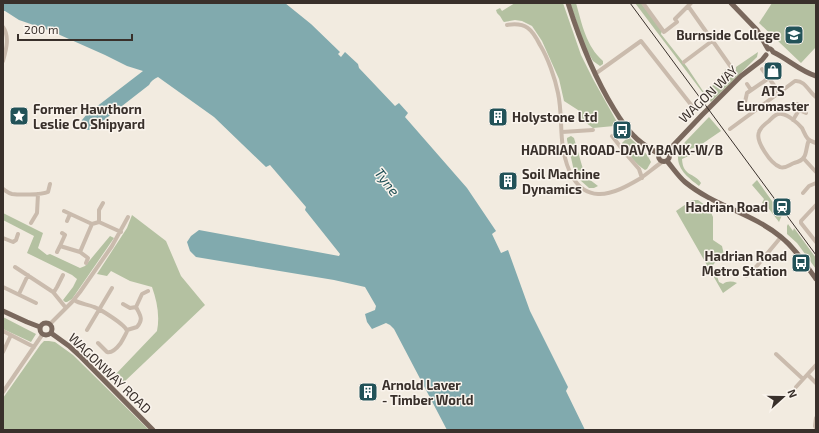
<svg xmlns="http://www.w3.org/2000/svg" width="819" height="433" viewBox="0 0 819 433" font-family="'Exo 2',sans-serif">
	<rect width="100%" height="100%" fill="#f2ebe0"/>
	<!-- green -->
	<path fill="#b4c1a1" d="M515,3H563L581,55L593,79L617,122L614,126L593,128L581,119L578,110L564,101L559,79L542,41L532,26L522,21L515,20L504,22L503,21L500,16L497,13L496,10L500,8L502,11Z
		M570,3H576C582,24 586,46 603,61V64L600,66L593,61L585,47Z
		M635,3H641L662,31L661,34L687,67L703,91V92L721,80L720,76L726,69L729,72L736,70V67L758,52L757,57L711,102L703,93Z
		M772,3H816V47L801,63L759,23Z
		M709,117L721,131L699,146L690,149L680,150L685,142Z
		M613,131H619L623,132C633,141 646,150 651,162L647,169L645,170C635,164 629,154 622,145V143L626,139L622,136L618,138Z
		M571,136L574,138L585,176L598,186L594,188H589L580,180L574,171L567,140V138Z
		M693,154L682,159C683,177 694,172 701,183L699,186C689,178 677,170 678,155Z
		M757,180L782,215L779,222L766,205L762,203L764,199L752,185Z
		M692,200H698L709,208L713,217V240L722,246L724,255L718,259L713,265L719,282L723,284C727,281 732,281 737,283L723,293L676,211Z
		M3,213L43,233L38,248L47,255L50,254L80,268L85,266L110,236L114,238L72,299L67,302H65L63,300L73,287L77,279L72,275L27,253L34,236L3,220Z
		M132,215L166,241L181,276L205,305L124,382L119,384L115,382L114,376L157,331C160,316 157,301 152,287L130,281L111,271L107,276L97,274L127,228Z
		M788,224L793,231L794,228L816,258V269L797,243L787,234V226Z
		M3,317L36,334L31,342L3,329Z
		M44,341H49L55,342L73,355L149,430H4L3,429V398L41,344Z"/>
	<!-- water -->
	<path fill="#81aaae" d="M3,3H285L311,24L340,52L338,54L341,57L345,52L358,64L359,68L395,106L399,103L408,113L405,117L467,188L496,231L492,234L501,253L508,250L530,311L568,387L566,391L585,430H447L394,329L390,325L386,323L372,329L367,322L365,314L375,310L376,306L365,287L334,280L196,257L190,251L187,242L191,236L199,230L339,256L340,254L305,210L306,207L270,165L266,167L214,117L158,77C154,79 151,81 149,85L95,127L89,130L81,129L82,120L87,114L143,71L127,66L105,55L51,31L19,20L5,11H3Z"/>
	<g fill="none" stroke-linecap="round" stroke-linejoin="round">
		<!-- minor -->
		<path stroke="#cabbad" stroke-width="4" d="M643,3L664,32L677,22L675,19L691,3
			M688,6L731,67
			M507,25C526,22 532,29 540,45C548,58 555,78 558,93C562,111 560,129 563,148C566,167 575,193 598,194C612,195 629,185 641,178C648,173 655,167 662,162
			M3,27C10,37 6,50 3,61
			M684,62L712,41
			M762,69L779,92
			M595,74L641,41L692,106
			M747,84L751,90
			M797,104L799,110L806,113
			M738,107L745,102L747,93L769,78
			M793,120L799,110
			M730,129L795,81C805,80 809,92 816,97
			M562,132L593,130
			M612,136L626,154L639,169L642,178
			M809,140C806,146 807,153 804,157C802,161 798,162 794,163C789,165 785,169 780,167C771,164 755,141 759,132C760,128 765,124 769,121C773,117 776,113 782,114C788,115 798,123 802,128C806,136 806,140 816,143
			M804,159L816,172
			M3,189C6,191 8,193 12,194C19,195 41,195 48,192L50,184
			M803,193L809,186L816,183
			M816,205L801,221V223L816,242
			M64,211L92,224
			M67,221L70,214
			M99,222V210L103,203
			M31,223L37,213L38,194
			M62,233L65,235L60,246L80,252L92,224L99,222L121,232
			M3,238L13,242L16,240L18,234
			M57,252L60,246
			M80,252L88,258L86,263
			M15,267L53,292L66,308
			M746,276L756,267L781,237
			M3,287L36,303
			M54,292L57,287L63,275
			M19,294L28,275
			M74,300C80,304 87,304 94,307C100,309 126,325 127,331C127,332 121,343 120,344C117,348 112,353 107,352L98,343
			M123,304L130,308L136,307L142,294L148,291
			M50,324L72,302L80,292L112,246L128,217
			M87,330L112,288
			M127,330L137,327C144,319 140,315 136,307
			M3,331L34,347
			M3,352L11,335
			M776,354L803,379
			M808,375L816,383
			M796,387L816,365
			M3,392L42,335
			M816,418L815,426L816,428"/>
		<!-- major -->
		<path stroke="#7a685d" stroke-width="5" d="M568,3C580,41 593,75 614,109C620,119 626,128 634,136C641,144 651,149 659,154
			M731,3L757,30L768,49
			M768,49C771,48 772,50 773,52C788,59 800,71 816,76
			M658.5 156a5.5 5.5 0 1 1 11 0a5.5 5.5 0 1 1-11 0Z
			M667,152L702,115L741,76L762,60L766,55
			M667,161C673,168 678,176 685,182C714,206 752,213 781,237C795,248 805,264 816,279
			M3,311L27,322L40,327
			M40 329a6 6 0 1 1 12 0a6 6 0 1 1-12 0Z
			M51,333L69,346L81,357L153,430"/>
		<!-- tram -->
		<path stroke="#39302b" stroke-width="1" d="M630,3L816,255"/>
	</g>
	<!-- icons -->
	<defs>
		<g id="school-square" transform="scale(1)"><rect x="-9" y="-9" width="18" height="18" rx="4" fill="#225258" stroke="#faf4ed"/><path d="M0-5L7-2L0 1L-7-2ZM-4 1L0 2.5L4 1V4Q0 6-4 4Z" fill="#fff"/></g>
		<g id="shop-square" transform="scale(1)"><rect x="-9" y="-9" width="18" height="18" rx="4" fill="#225258" stroke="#faf4ed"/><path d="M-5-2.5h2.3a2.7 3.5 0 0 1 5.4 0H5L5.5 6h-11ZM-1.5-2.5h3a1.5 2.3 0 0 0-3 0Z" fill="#fff"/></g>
		<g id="sight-square" transform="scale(1)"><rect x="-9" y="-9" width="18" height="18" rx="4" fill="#225258" stroke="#faf4ed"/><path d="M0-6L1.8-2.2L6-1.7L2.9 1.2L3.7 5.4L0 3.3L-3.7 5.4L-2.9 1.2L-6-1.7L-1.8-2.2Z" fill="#fff"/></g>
		<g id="building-square" transform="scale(1)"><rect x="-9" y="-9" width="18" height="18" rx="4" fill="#225258" stroke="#faf4ed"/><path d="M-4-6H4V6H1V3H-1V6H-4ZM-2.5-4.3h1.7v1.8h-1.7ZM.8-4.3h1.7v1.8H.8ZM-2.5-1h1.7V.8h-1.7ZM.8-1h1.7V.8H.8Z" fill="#fff"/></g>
		<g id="bus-square" transform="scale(1)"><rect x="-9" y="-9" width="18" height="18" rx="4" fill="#225258" stroke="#faf4ed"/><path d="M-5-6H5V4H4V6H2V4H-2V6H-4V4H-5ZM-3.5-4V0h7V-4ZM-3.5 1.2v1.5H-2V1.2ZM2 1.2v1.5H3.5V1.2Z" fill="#fff"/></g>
		<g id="station-square" transform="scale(1)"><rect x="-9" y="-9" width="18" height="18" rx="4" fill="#225258" stroke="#faf4ed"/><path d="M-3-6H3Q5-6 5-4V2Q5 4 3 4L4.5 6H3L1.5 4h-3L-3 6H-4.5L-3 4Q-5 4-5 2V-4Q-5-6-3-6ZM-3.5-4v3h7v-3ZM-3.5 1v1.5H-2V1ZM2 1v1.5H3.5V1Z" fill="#fff"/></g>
	</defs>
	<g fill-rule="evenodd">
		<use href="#school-square" x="794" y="35"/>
		<use href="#shop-square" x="773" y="71"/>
		<use href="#sight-square" x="19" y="116"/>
		<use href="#building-square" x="498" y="117"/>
		<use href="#bus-square" x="622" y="130"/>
		<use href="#building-square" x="508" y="181"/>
		<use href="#station-square" x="782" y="207"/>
		<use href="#bus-square" x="801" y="263"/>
		<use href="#building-square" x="368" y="392"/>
	</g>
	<g text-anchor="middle" stroke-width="3" stroke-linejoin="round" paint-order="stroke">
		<!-- poi labels -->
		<g font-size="13" font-weight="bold" fill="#39302b" stroke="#faf4ed" text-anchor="start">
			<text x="780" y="40" text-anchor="end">Burnside College</text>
			<text x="773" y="96" text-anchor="middle">ATS<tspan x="773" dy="15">Euromaster</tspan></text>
			<text x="33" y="114">Former Hawthorn<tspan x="33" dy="15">Leslie Co Shipyard</tspan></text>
			<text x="512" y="122">Holystone Ltd</text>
			<text x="622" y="155" text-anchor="middle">HADRIAN ROAD-DAVY BANK-W/B</text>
			<text x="522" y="179">Soil Machine<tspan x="522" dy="15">Dynamics</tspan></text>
			<text x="768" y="212" text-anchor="end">Hadrian Road</text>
			<text x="787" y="261" text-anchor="end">Hadrian Road<tspan x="787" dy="15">Metro Station</tspan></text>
			<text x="382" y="390">Arnold Laver<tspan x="382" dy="15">- Timber World</tspan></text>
		</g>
		<!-- street labels -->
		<g font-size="13" fill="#39302b" stroke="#faf4ed">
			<text transform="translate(708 94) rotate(-44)" y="5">WAGON WAY</text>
			<text transform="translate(110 373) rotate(44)" y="5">WAGONWAY ROAD</text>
		</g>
		<!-- water labels -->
		<g font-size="14" font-style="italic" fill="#225258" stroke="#faf4ed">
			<text transform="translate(387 182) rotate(52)" y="5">Tyne</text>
		</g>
	</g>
	<!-- border -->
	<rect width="819" height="433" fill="none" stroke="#39302b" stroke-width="8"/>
	<!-- north arrow -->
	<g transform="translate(783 397) rotate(69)" stroke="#faf4ed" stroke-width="3" paint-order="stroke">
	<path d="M0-3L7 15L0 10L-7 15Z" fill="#39302b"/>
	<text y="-6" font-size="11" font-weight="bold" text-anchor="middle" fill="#39302b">N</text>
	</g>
	<!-- scale -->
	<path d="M18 34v6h114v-6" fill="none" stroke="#39302b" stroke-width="2"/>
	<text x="24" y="34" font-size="12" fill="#39302b" stroke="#faf4ed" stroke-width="3" paint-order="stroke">200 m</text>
</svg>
